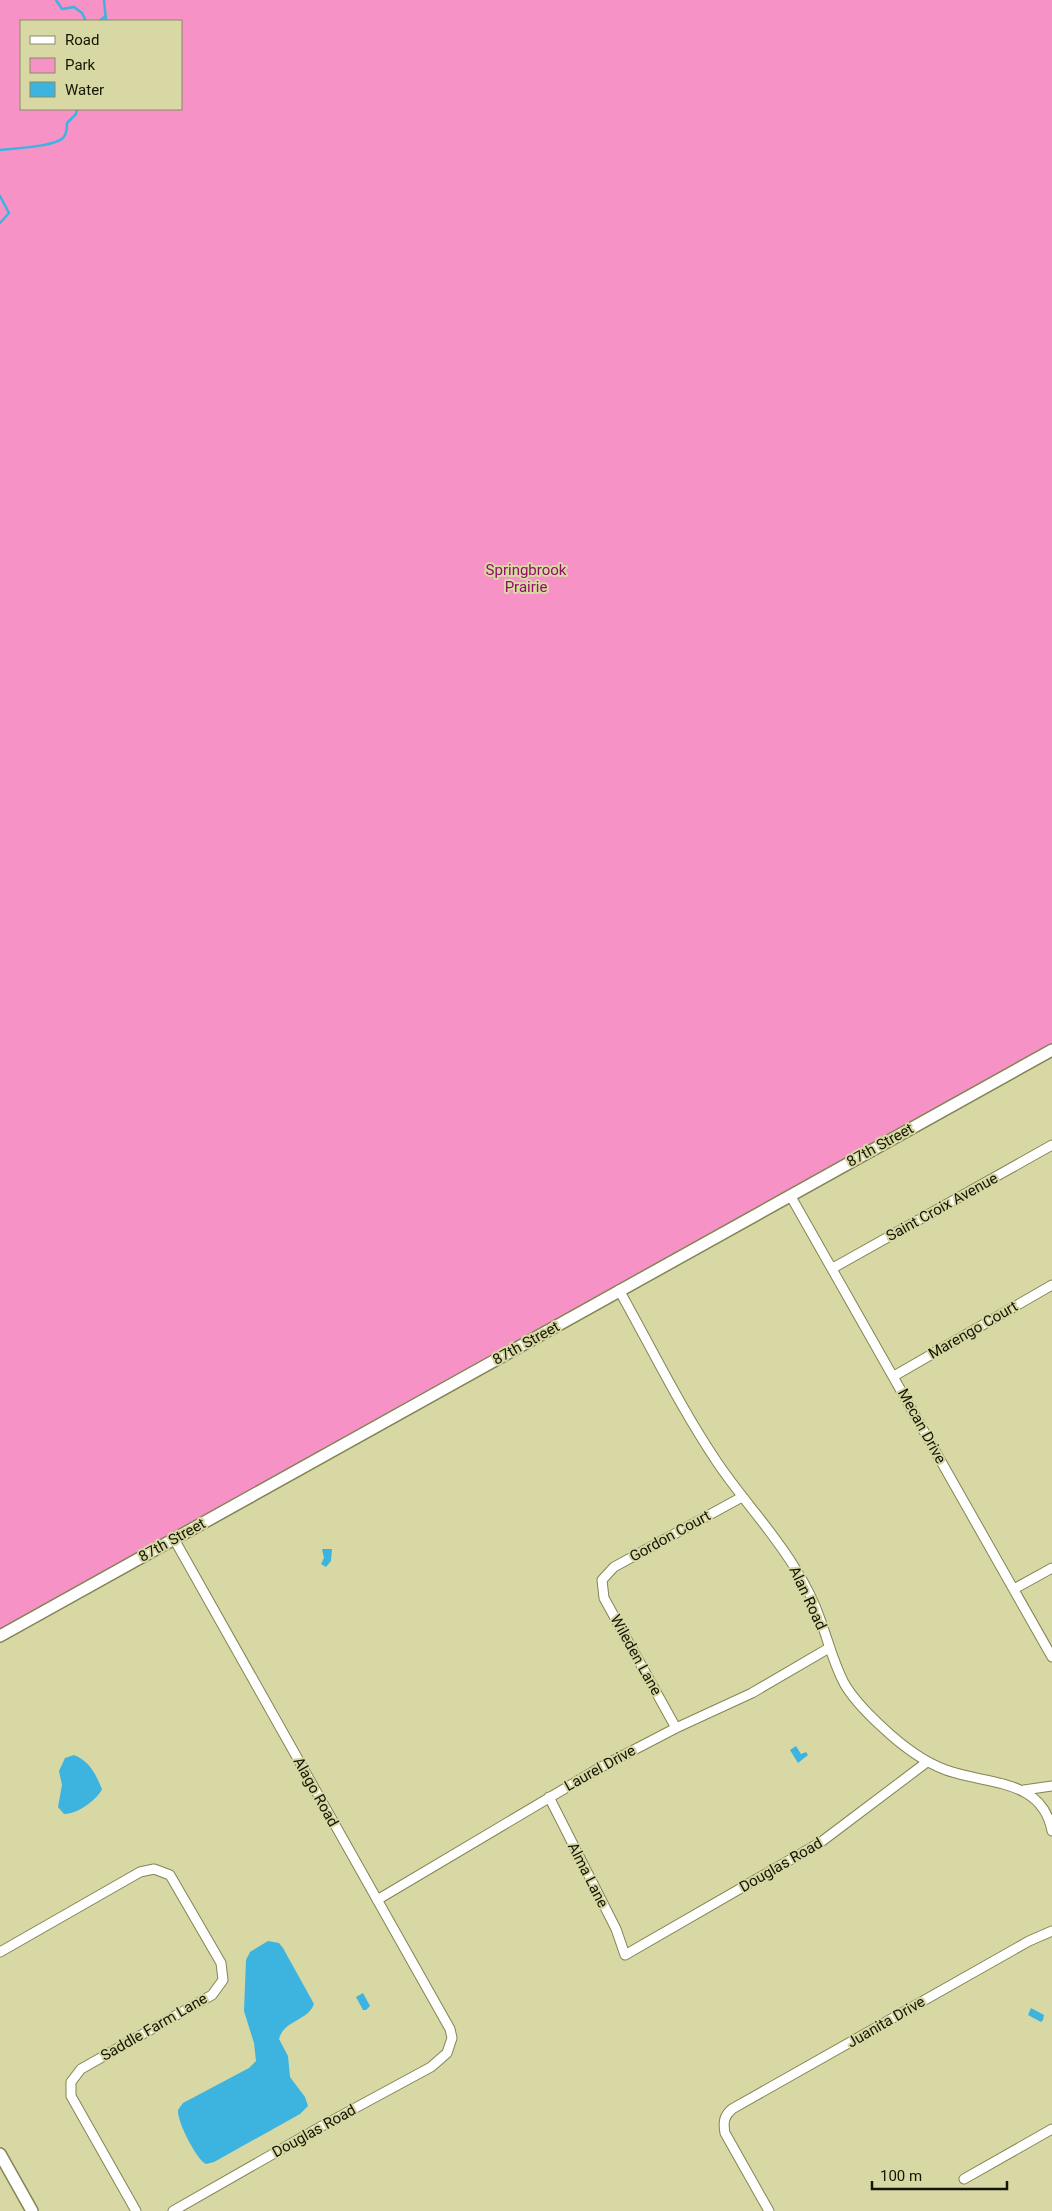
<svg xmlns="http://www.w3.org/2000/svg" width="1052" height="2211" viewBox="0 0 1052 2211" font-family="Roboto,sans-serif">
	<rect width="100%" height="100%" fill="#d7d8a4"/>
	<!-- green -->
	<path fill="#f792c7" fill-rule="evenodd" d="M0,0H1052V1048L734,1226L0,1630ZM21,21H181V109H21Z"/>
	<!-- water -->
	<path fill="#3db3e0" d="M322,1549H332L331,1561L326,1567L321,1564L324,1558Z
		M796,1746L801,1754L806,1752L808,1755L798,1763L790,1750Z
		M74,1755C90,1761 96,1775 102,1789C98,1799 76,1815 64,1814L58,1807L62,1785L59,1771L65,1758Z
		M268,1941L279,1943L283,1948L314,2004C308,2021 284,2020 279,2039L288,2056L290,2077L305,2097L308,2106L300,2114L214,2162L206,2164C196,2159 177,2121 178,2110L183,2103L249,2068L256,2061L254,2043L244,2011L246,1960L250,1952Z
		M363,1993L370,2006L366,2010H363L356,1997Z
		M1031,2008L1044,2015L1043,2020L1041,2022L1028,2015Z"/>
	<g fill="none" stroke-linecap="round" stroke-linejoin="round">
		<!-- stream -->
		<path stroke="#3db3e0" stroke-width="2.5" d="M56,0L62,9L74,7L82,13L86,21
			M104,0L106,21
			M99,21L106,16
			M0,150C15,148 53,147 63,138C67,134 67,128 67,123L76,114L77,109
			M0,196L9,213L0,223"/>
		<!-- minor casing -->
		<g stroke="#848454" stroke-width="11">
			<path id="minor" d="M790,1195L1052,1657
				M833,1268L1052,1145
				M619,1290C651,1347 680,1407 717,1462C741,1498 772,1530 795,1568C805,1584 814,1601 820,1619C828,1640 833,1662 844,1683C853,1699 867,1713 881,1726C900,1744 921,1761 946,1770C987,1785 1042,1778 1052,1831
				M894,1376L1052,1285
				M1014,1589L1052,1568
				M676,1728L604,1598L602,1580L614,1567L742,1497
				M1024,1790L1052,1786
				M549,1797L616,1929L625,1955L821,1842L927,1762
				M377,1900L601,1767L676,1728L752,1693L829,1648
				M0,1952L140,1872L154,1869L170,1875L221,1963L223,1980L212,1995L81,2069L71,2082V2096L136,2211
				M964,2179L1052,2129
				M173,2211L322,2126L431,2067L447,2053L452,2038L450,2029L174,1539
				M769,2211L725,2133C723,2122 724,2116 732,2109L1029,1941L1052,1931"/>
		</g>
		<!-- tertiary casing -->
		<g stroke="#848454" stroke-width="14">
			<path id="tertiary" d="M0,1636L1052,1050
				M0,2154L32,2211"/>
		</g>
		<!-- minor -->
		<use href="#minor" stroke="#fff" stroke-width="9"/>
		<!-- tertiary -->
		<use href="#tertiary" stroke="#fff" stroke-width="11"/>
	</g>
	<g text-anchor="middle" stroke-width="4" stroke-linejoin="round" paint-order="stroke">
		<!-- park labels -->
		<g font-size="15" fill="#940c66" stroke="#d7d8a4">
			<text x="526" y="575">Springbrook<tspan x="526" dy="17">Prairie</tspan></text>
		</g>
		<!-- street labels -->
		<g font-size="15" fill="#151503" stroke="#d7d8a4">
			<text transform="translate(880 1145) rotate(-29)" y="5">87th Street</text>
			<text transform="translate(942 1207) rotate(-29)" y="5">Saint Croix Avenue</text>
			<text transform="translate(973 1330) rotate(-30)" y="5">Marengo Court</text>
			<text transform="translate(526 1343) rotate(-29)" y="5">87th Street</text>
			<text transform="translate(922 1426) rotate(61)" y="5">Mecan Drive</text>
			<text transform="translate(670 1536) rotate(-29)" y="5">Gordon Court</text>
			<text transform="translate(172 1540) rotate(-29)" y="5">87th Street</text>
			<text transform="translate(808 1598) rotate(65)" y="5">Alan Road</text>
			<text transform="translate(636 1655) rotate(61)" y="5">Wileden Lane</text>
			<text transform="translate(600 1768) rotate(-29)" y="5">Laurel Drive</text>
			<text transform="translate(316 1792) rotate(61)" y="5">Alago Road</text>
			<text transform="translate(781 1865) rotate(-30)" y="5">Douglas Road</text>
			<text transform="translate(588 1875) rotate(63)" y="5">Alma Lane</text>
			<text transform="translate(886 2022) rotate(-30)" y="5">Juanita Drive</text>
			<text transform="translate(154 2027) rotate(-30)" y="5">Saddle Farm Lane</text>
			<text transform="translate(314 2131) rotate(-29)" y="5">Douglas Road</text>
		</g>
	</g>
	<!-- legend -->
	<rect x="20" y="20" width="162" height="90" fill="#d7d8a4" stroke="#898a64"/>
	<rect x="30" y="36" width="25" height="8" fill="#ffffff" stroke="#898a64"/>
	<text x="65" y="45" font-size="15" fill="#151503">Road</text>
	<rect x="30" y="58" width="25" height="15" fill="#f792c7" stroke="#898a64"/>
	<text x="65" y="70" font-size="15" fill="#151503">Park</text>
	<rect x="30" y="82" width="25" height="15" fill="#3db3e0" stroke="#898a64"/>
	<text x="65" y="95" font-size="15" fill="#151503">Water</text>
	<!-- scale -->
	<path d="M872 2181v8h135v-8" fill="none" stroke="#151503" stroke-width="2.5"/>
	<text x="880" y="2181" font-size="15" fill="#151503" stroke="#d7d8a4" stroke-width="4" paint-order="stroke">100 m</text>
</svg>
